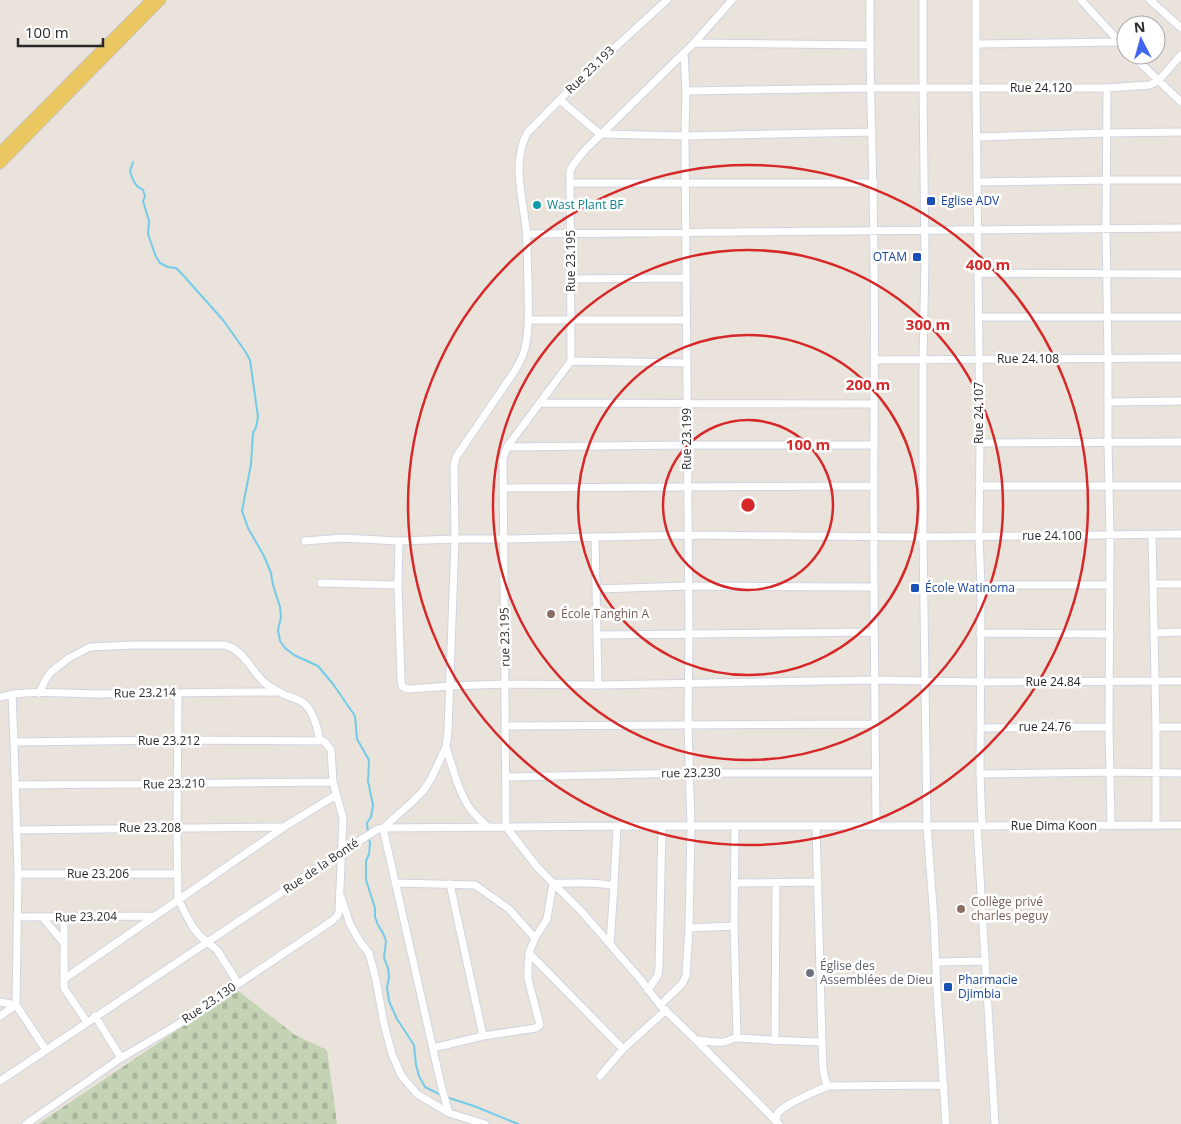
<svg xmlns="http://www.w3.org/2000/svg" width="1181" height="1124" viewBox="0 0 1181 1124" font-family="'Open Sans',sans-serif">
	<defs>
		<pattern id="cemetery-stones" width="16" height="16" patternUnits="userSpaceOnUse" patternTransform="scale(1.25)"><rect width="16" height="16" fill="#c3d3b3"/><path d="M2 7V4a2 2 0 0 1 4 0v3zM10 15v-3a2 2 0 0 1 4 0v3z" fill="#a8b59a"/></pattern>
	</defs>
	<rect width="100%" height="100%" fill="#eae3db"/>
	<!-- cemetery -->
	<path fill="url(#cemetery-stones)" d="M237,990L295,1035L327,1050L337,1124H38Z"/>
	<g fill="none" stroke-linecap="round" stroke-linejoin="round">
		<!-- stream -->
		<path stroke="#72cbe8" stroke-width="2" d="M133,162L130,171L133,180L137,186L143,190L145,196L143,201L149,221L148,234L156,257L160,263L168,267L176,268L182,274L223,320L245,351L250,360L258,417L256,427L253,433L251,464L242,511L248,528L264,556L271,573L273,585L280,607L281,617L278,630L280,641L285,648L294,655L318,666L333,684L355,716L357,739L369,760L368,781L373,805L371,817L367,823L368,833
			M369,837L370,844L369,854L366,861V880L375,908V917L378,925L383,933L386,941L384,958L388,968L389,977L387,987L389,1001L397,1019L414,1045L416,1065L419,1076L425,1087L441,1095
			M446,1097L474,1106L518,1124"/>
		<!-- minor casing -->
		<g stroke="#d0d4e1" stroke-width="9">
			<path id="minor" d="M732,0L694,43L585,150L573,165L570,171L571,361L507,447L503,459L506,827L538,868L582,912L641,980L660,1005L696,1040L779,1124
				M870,0C869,89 874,177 874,266C875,325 874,385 874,444C873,572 875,699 876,826
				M923,0V88L925,258L923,359V537L927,826L934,920L937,991L946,1124
				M976,0V88L980,443L979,536L981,585L980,774L982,826
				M1081,0L1126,49
				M1150,0L1181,28
				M694,43L870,45
				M976,44L1119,42
				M1132,55L1181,102
				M1107,88L1106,229L1108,358V443L1110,536L1109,727L1111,825
				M686,91L870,88H1107L1150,85L1159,80L1181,55
				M560,100L600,134L685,136L872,132
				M977,137L1107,133L1181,132
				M978,182L1106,180H1181
				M570,183H874
				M527,234L1181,228
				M978,273L1181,274
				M570,279L686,278
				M979,317H1181
				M529,320H686
				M875,360L1181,358
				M571,361L686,363
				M1108,402L1181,401
				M540,403L874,404
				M980,443L1181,442
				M507,447L687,445H874
				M979,486H1181
				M504,488L874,486
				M1152,535L1156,727V825
				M595,537L598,685
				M305,541L342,538L399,541L455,539H504L687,535L923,537L1181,534
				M399,541L398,585L401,680L402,686L405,688L409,689L450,686L505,684L598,685L875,680L980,682L1181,681
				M321,583L398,585
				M1154,584H1181
				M981,585H1110
				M597,589L688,586L874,587
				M980,633L1110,634
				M1155,633L1181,632
				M597,635L874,632
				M39,693L46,679L51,672L69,658L90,647L133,645H224C244,649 251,671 265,683C271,688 279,692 285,695C293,698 300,699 306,705C313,712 318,731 320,741
				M178,693L177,829L178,899L192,926L200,936L217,950L238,983
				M12,694L14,742L18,874L16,1005L46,1050
				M0,697C31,689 67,694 99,694C159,693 219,692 278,692
				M506,726L875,724
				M1156,727H1181
				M981,728L1109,727
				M14,742L179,740L324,741L331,750L333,782L343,818L339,911L338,915L332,921L177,1025L121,1058L26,1124
				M446,747C453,768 458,792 471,810C476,816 482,822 488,827
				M980,774L1111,772L1181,773
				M506,777L690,773H876
				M15,785L333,782
				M735,826L734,926L737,1037
				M816,826L822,1042C823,1056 821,1073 828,1086L944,1085
				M977,826L995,1124
				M383,828L617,826H977L1181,825
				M383,828L442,1089L449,1113
				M16,830L283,827
				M18,874H178
				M395,883L475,885L509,909L535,938
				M734,883L818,882
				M450,884L483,1036L536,1028L540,1025L528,979V968L529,953L535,938L547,919L553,883C573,884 595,881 614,886
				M341,897L350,924L360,942L369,953L376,980L384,1024L392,1054L401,1075L417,1094L449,1113L485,1124
				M17,917L154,916
				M64,917V988L87,1022
				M43,918L64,943
				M689,928L734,926
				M610,944L614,886L617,826
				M529,953L623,1049L666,1010
				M937,962L985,961
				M64,979L284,827L336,795
				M648,990L658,975L659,967L662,826
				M0,1002L16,1005
				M660,1005L682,984L686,976L689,928L691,826L688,725L689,634L685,136L686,91L684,53
				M0,1016L16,1005
				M95,1016L121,1058
				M696,1040C705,1041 715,1043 724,1042C729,1041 734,1037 739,1038C767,1040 794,1041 822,1042
				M775,1041L776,883
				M433,1048L483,1036
				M600,1076L623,1049
				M0,1081L342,852L378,829L383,828L412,802L423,791L431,779L446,747L448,731L455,539L454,466L456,457L514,372C519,364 523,357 525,348C530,326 528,304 528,282C527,261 528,241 525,220C521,191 513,160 527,133L574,85L667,0
				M776,1120C776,1117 776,1116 778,1113C786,1103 817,1091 828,1086"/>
		</g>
		<!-- major casing -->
		<g stroke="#c3c3c3" stroke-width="11">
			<path id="major" d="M0,152L151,0
				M0,164L161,0"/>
		</g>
		<!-- minor -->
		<use href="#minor" stroke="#fff" stroke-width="7"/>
		<!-- major -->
		<use href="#major" stroke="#eac761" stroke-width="9"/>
	</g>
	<!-- distance rings -->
	<g fill="none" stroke="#d62828" stroke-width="2.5">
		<circle cx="748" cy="505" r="85"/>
		<circle cx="748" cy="505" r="170"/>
		<circle cx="748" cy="505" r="255"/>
		<circle cx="748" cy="505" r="340"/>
	</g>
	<!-- markers -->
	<g fill="#1a4fb4" stroke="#fff" stroke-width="2">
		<rect x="926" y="196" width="10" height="10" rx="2.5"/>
		<rect x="912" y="252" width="10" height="10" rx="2.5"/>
		<rect x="910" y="583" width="10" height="10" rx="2.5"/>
		<rect x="943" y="982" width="10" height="10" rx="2.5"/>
	</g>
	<circle fill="#0f9aa8" stroke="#fff" stroke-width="2" cx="537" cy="205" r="5"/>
	<g fill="#8d6e63" stroke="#fff" stroke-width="2">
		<circle cx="551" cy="614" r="5"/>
		<circle cx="961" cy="909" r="5"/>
	</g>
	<circle fill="#6b7280" stroke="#fff" stroke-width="2" cx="810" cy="973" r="5"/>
	<g text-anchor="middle" stroke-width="5" stroke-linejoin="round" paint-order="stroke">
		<!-- street labels -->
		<g font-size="12" fill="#292929" stroke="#fff">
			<text transform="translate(590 70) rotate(-44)" y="4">Rue 23.193</text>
			<text x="1041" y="92">Rue 24.120</text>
			<text transform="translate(571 261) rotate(-90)" y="4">Rue 23.195</text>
			<text x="1028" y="363">Rue 24.108</text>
			<text transform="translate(979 413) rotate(-90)" y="4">Rue 24.107</text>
			<text transform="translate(687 439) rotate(-90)" y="4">Rue 23.199</text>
			<text x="1052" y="540">rue 24.100</text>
			<text transform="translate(505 637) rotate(-91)" y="4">rue 23.195</text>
			<text x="1053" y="686">Rue 24.84</text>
			<text transform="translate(145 693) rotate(-1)" y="4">Rue 23.214</text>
			<text x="1045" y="731">rue 24.76</text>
			<text x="169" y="745">Rue 23.212</text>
			<text transform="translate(691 773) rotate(-1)" y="4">rue 23.230</text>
			<text transform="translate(174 784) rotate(-1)" y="4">Rue 23.210</text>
			<text x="1054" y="830">Rue Dima Koon</text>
			<text x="150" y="832">Rue 23.208</text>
			<text transform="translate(321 866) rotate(-34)" y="4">Rue de la Bonté</text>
			<text x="98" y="878">Rue 23.206</text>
			<text transform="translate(86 917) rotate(-1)" y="4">Rue 23.204</text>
			<text transform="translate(209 1003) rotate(-34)" y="4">Rue 23.130</text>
		</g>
		<!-- transit labels -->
		<g font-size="12" fill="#164399" stroke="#fff" text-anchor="start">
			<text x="941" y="205">Eglise ADV</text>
			<text x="907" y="261" text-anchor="end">OTAM</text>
			<text x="925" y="592">École Watinoma</text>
			<text x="958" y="984">Pharmacie<tspan x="958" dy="14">Djimbia</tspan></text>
		</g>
		<!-- culture labels -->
		<g font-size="12" fill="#0d838f" stroke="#fff" text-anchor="start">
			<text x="547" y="209">Wast Plant BF</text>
		</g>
		<!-- education labels -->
		<g font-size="12" fill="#785e54" stroke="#fff" text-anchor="start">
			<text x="561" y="618">École Tanghin A</text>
			<text x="971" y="906">Collège privé<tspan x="971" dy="14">charles peguy</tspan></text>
		</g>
		<!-- worship labels -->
		<g font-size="12" fill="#5b616d" stroke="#fff" text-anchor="start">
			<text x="820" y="970">Église des<tspan x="820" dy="14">Assemblées de Dieu</tspan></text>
		</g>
	</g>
	<circle cx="748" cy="505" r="8" fill="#d62828" stroke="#fff" stroke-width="2.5"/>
	<g font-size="15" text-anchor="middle" font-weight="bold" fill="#d62828" stroke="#fff" stroke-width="5" stroke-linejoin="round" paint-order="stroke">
		<text x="988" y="270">400 m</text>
		<text x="928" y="330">300 m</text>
		<text x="868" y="390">200 m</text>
		<text x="808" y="450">100 m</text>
	</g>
	<!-- north arrow -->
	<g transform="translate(1141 40) rotate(354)"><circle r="24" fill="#ffffff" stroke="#a9a9a9"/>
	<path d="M0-4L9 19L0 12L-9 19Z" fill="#4166f1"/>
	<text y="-8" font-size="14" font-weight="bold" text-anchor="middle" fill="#292929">N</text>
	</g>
	<!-- scale -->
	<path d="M18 38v8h85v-8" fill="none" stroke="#292929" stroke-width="2.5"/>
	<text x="25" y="38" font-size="15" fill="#292929" stroke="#ffffff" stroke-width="4" paint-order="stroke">100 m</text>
</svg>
